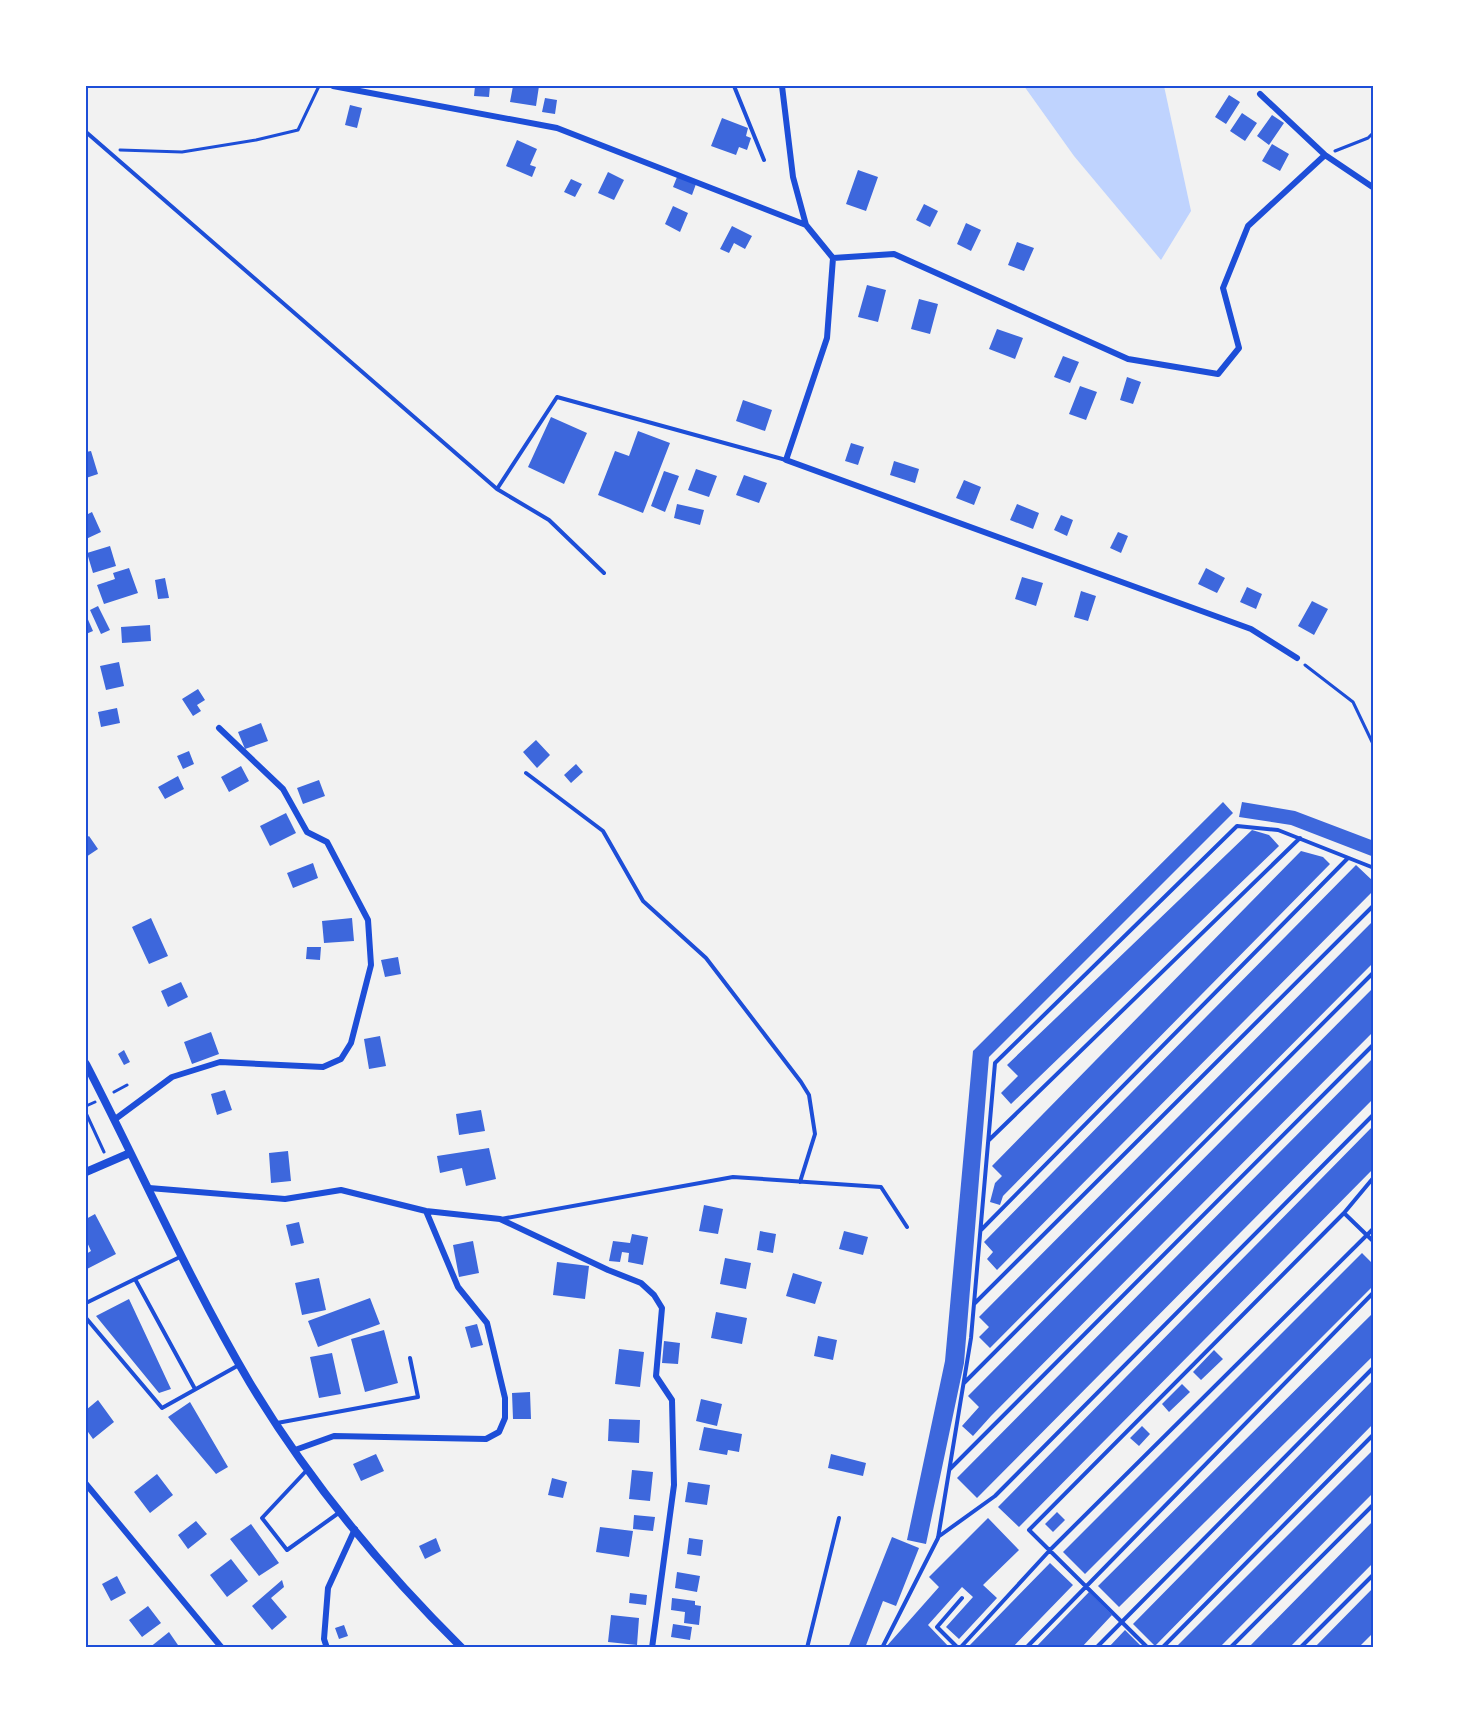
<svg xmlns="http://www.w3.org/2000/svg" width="1459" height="1733" viewBox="0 0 1459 1733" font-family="'PT Sans Narrow',sans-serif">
	<rect width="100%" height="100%" fill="#f2f2f2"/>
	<!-- water -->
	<path fill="#bfd3fe" d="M1024,86H1164L1191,211L1161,260L1074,156Z"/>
	<!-- building -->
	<path fill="#3d67dc" d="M475,86H490L489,97L474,96Z
		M513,86L522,88V86H539L536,106L510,102Z
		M1229,95L1240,102L1226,124L1215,117Z
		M545,98L557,100L555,114L542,112Z
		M350,105L362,108L357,128L345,125Z
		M1242,113L1257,123L1245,141L1230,131Z
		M1272,115L1284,123L1269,145L1257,136Z
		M722,118L748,128L746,136L751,138L747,150L739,147L736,155L711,146Z
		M517,140L537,149L530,165L536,167L532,177L506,166Z
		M1272,144L1289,154L1280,171L1262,161Z
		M858,170L878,177L866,211L846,204Z
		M608,172L624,180L614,200L598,193Z
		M677,177L696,184L692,195L673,187Z
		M571,179L582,184L575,197L564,192Z
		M924,204L938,211L930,227L916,220Z
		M673,206L688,213L680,232L665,224Z
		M966,223L981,230L971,251L957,244Z
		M732,226L752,236L745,249L734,243L729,253L720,249Z
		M1017,242L1034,248L1024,271L1008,265Z
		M867,285L886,290L878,322L858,317Z
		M919,299L938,304L930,334L911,329Z
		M997,329L1023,338L1015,359L989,349Z
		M1063,356L1079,362L1070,383L1054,377Z
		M1127,377L1141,382L1133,404L1120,400Z
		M1080,386L1097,392L1086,420L1069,414Z
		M743,400L772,410L765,431L736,421Z
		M551,417L587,433L564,484L528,467Z
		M638,431L670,443L643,513L598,495L615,451L629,456Z
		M851,443L864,447L858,465L845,461Z
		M91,451L98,474L86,478V452Z
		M894,461L919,469L915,483L890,475Z
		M696,469L717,476L709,497L688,490Z
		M664,471L679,476L665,512L651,506Z
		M744,475L767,483L759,503L736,495Z
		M964,480L981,487L974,505L956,498Z
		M677,504L704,510L700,525L674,518Z
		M1017,504L1039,513L1033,529L1010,520Z
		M92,512L101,532L86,539V515Z
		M1061,515L1073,520L1067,536L1054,530Z
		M1118,532L1128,536L1121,553L1110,548Z
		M110,546L116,566L93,573L87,553Z
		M129,568L138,593L104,604L97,585L115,579L113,573Z
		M1206,568L1225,578L1217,593L1198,584Z
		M1022,577L1043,583L1036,606L1015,599Z
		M165,578L169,598L158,599L155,580Z
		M1247,587L1262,594L1256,609L1240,602Z
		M1081,591L1096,596L1088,621L1074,617Z
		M1312,601L1328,609L1314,635L1298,626Z
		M98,606L110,630L101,634L90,610Z
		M86,615L93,631L86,634Z
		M150,625L151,641L122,643L121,627Z
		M119,662L124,686L106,690L100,666Z
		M198,689L205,700L197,705L201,711L193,716L182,699Z
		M117,708L120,723L101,727L98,712Z
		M261,723L268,741L245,749L238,732Z
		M536,740L550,755L537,768L523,752Z
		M189,751L194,764L183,769L177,756Z
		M576,764L583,772L571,783L564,775Z
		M241,766L249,781L229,792L221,777Z
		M178,776L184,789L165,799L158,787Z
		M319,780L325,796L303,804L297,788Z
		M1223,802L1233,813L989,1057L964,1363L926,1544L907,1540L945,1361L973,1051Z
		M1242,802L1295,811L1374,841V857L1291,825L1239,817Z
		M286,813L296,833L270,846L260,826Z
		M1252,830L1269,835L1279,846L1011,1104L1001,1093L1018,1076L1007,1065Z
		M89,836L98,849L86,857V838Z
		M1301,851L1323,857L1330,864L1003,1196L1000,1205L990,1202L995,1183L1002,1176L992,1166Z
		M313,863L318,878L293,888L287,873Z
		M1356,865L1374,882V890L997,1270L987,1259L993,1252L984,1242Z
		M151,918L168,956L149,964L132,927Z
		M352,918L354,941L324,943L322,921Z
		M1374,920V962L990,1348L979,1337L989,1327L979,1317Z
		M307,947H321L320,960L306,959Z
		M398,957L401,974L385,977L381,960Z
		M181,982L188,997L168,1007L161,991Z
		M1374,987V1031L991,1416L973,1436L962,1426L979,1407L968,1396Z
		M211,1032L219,1054L192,1064L184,1042Z
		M380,1036L386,1066L369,1069L364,1039Z
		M124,1050L130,1062L124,1065L118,1054Z
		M1374,1057V1098L977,1498L957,1478Z
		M225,1090L232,1110L217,1115L211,1094Z
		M481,1110L485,1131L459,1135L456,1114Z
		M1374,1125V1168L1019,1527L998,1507Z
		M489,1148L496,1179L466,1186L462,1168L440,1173L437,1156Z
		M288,1151L291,1181L271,1183L269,1153Z
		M704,1205L723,1209L718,1234L699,1231Z
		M95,1214L116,1254L87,1269L86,1266V1254L91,1251L86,1240V1219Z
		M299,1222L304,1243L291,1246L286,1225Z
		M760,1231L776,1234L773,1253L757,1250Z
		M844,1231L868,1237L863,1255L839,1249Z
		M632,1234L648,1237L643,1265L628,1262L629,1253L622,1252L620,1262L609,1261L613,1241L630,1243Z
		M473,1241L479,1273L459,1277L453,1245Z
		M1362,1253L1374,1265V1285L1085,1574L1063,1552Z
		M725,1258L751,1263L746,1289L720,1284Z
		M557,1262L589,1266L585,1299L553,1295Z
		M793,1273L822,1282L815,1304L786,1296Z
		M319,1278L326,1310L302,1315L295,1283Z
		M370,1298L380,1324L318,1347L308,1321Z
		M129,1299L171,1389L159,1393L96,1316Z
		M716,1312L747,1318L742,1344L711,1338Z
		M1374,1312V1355L1119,1607L1098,1586Z
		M477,1324L483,1345L471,1348L465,1327Z
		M384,1330L398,1383L365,1392L351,1339Z
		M818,1336L837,1340L833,1360L814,1356Z
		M664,1341L680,1343L678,1364L662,1363Z
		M619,1349L644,1352L640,1387L615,1384Z
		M1214,1350L1223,1359L1201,1380L1193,1372Z
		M332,1353L341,1394L319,1398L310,1357Z
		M1374,1379V1423L1155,1646L1133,1624Z
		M1182,1384L1190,1392L1169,1412L1162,1404Z
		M530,1392L531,1419H513L512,1393Z
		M701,1399L722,1404L717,1426L696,1421Z
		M98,1400L114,1422L93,1439L86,1429V1410Z
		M190,1402L228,1467L216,1474L168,1417Z
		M609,1419L640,1420L639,1443L608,1441Z
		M1142,1426L1150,1434L1139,1446L1130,1438Z
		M704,1427L742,1434L739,1452L728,1450L727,1455L699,1450Z
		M1374,1449V1492L1219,1648H1175Z
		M376,1454L384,1471L361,1481L353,1464Z
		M831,1454L866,1463L863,1476L828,1468Z
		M632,1470L653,1472L650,1501L629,1499Z
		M157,1474L173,1495L150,1513L134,1492Z
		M552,1478L567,1482L563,1498L548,1495Z
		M688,1482L710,1485L707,1505L685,1502Z
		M1057,1512L1065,1520L1053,1532L1045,1524Z
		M634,1515L655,1517L653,1531L633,1529Z
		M988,1518L1019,1550L983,1585L997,1598L959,1639L946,1627L973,1597L962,1587L928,1625L950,1648H885L939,1587L929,1577Z
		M1374,1520V1562L1289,1648H1248Z
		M196,1521L207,1534L188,1549L178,1535Z
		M251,1524L279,1563L259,1576L230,1539Z
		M600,1527L633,1531L629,1557L596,1552Z
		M892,1537L919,1548L896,1606L883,1601L865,1648H848Z
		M436,1538L441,1551L425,1559L419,1546Z
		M689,1538L703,1540L701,1556L687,1554Z
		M231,1559L248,1581L227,1597L210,1575Z
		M1050,1563L1073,1585L1012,1648H970L969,1646Z
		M677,1572L700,1576L697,1592L675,1588Z
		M117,1576L126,1593L111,1601L102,1584Z
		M282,1580L284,1587L271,1598L287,1617L272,1630L252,1606Z
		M1374,1587V1632L1358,1648H1314Z
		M1089,1592L1112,1615L1081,1648H1035Z
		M630,1593L647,1595L646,1605L629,1603Z
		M672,1598L695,1601V1605L701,1606L699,1625L684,1623L685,1612L671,1610Z
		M148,1606L161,1623L142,1637L129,1620Z
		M611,1615L639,1618L637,1645L608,1642Z
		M673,1624L692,1627L690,1640L671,1637Z
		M344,1625L348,1636L339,1639L335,1628Z
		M1125,1630L1143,1648H1108Z
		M169,1632L180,1648H149Z"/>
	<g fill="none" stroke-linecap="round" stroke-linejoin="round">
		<!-- path -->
		<path stroke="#1d4ed8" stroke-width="3" d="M120,150L182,152L256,140L298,130L319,86
			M1335,151L1368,138L1374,132
			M1305,665L1353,702L1374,746
			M114,1092L127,1085
			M86,1106L95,1102
			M86,1113L104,1152"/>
		<!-- service -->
		<path stroke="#1d4ed8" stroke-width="4" d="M734,86L764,160
			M86,132L497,489L549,520L604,573
			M497,489L557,397L786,460
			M526,773L603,831L643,901L706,958L801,1082L809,1095L815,1134L800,1182
			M989,1140L1300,838
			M1344,1213L1374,1242
			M501,1219L733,1177L881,1187L907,1227
			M981,1230L1348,858
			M135,1279L195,1389
			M86,1303L182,1256
			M975,1303L1374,905
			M86,1318L162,1408L239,1365
			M964,1383L1374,972
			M277,1423L418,1397L410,1358
			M950,1469L1374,1044
			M307,1470L262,1518L287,1550L340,1512
			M938,1537L995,1496L1374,1114
			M807,1648L839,1518
			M882,1648L938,1538L971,1338L995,1063L1237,826L1278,830L1374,868
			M958,1648L937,1627L962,1598
			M960,1648L1050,1550L1374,1228
			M1026,1648L1374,1292
			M1096,1648L1374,1367
			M1148,1648L1029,1530L1344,1213L1374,1177
			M1162,1648L1374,1434
			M1230,1648L1374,1504
			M1300,1648L1374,1574
			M1371,1648L1374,1645"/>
		<!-- minor -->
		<path stroke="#1d4ed8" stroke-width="6" d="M333,86L557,128L806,225L833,258L894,254L1128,359L1218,374L1239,348L1223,288L1248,226L1325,155
			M782,86L793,177L806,225
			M1260,94L1325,155L1374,188
			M833,258L827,338L786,460L1251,629L1297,658
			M114,1120L172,1077L220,1062L323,1067L341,1059L351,1043L371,965L368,920L327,842L307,832L283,789L219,728
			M149,1188L285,1199L341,1190L426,1211L500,1219L608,1270L641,1283L654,1295L662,1308L656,1376L672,1400L674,1485L652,1648
			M295,1450L334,1436L486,1439L499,1432L505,1418V1398L487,1323L458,1287L426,1211
			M86,1484L222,1648
			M327,1648L324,1639L328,1588L355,1529"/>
		<!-- tertiary -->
		<path stroke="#1d4ed8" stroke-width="8" d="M86,1064C141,1170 189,1280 250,1383C308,1479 382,1569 462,1648
			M86,1172L130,1153"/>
	</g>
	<!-- border -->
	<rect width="1459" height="1733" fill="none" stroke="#ffffff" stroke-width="174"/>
	<rect x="87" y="87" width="1285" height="1559" fill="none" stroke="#1d4ed8" stroke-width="2"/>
</svg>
